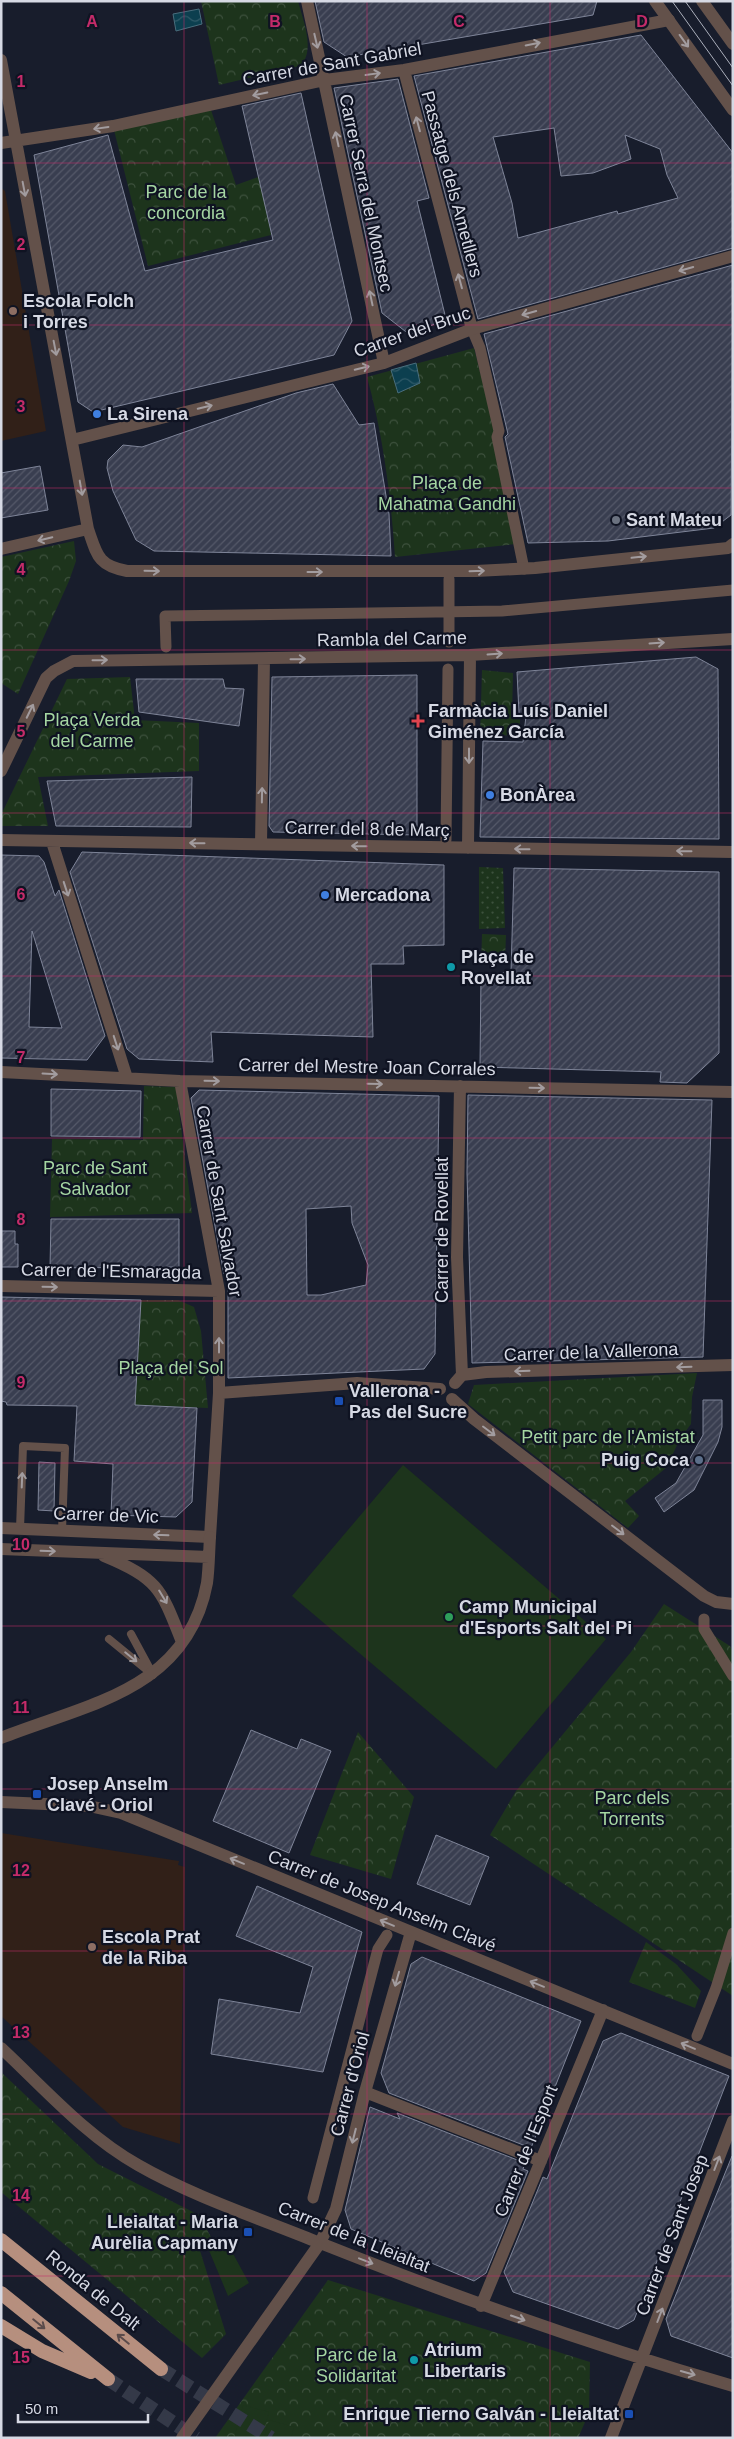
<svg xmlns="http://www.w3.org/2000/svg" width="734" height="2439" viewBox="0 0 734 2439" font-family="Arial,sans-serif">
	<defs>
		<pattern id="park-crowns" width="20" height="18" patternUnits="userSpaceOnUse" patternTransform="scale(1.25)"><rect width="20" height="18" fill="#1d341c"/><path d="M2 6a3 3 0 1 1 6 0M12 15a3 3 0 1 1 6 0" fill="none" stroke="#3d513d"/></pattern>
		<pattern id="garden-dots" width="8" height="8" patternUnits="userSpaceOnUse" patternTransform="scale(1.25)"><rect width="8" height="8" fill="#1d341c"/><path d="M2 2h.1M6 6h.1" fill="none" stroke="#3d513d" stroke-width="1.8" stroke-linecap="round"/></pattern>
		<pattern id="water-waves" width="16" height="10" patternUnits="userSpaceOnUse" patternTransform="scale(1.25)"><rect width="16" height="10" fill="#0c3f4f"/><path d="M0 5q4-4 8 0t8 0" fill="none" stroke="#2f5a68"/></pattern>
		<pattern id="building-hatch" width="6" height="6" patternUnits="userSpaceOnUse" patternTransform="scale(1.25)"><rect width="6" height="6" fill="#393e50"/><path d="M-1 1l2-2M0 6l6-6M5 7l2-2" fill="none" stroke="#555969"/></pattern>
	</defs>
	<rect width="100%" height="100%" fill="#181d2c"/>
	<!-- education -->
	<path fill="#312018" d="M1,188L5,191L46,431L1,441Z
		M1,1833L179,1861L178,1865L185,1867L180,2144L123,2127L1,2016Z"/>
	<!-- park -->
	<path fill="url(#park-crowns)" d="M201,1H298C303,21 316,51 300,66L219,85Z
		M211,110L236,185L261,176L271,235L148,266L113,126Z
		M474,348L495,431L516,544L395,557C391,496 383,435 367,377Z
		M74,541L76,561L69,581L18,694L1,683V557Z
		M482,670L513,673L512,717L520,718V735L480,736Z
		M130,677L135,720L199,723V771L38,777L48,826H1V815L67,679Z
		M482,934L506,935L505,961L481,965Z
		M144,1086L176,1087L192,1213L50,1217L52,1139L143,1140Z
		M141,1300H178L194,1307L201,1331L208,1408L135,1405Z
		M697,1373L692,1397L691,1424L680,1439L666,1468L625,1501L639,1516L628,1528L468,1404L474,1385Z
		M664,1604L730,1646L733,1652V1996L490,1835L516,1791L631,1652Z
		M358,1732L414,1797L391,1879L310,1855Z
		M646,1942L676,1964L701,1991L695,2008L629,1982Z
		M1,2072L98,2164L199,2215L212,2239L197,2241L226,2334L202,2358L1,2192Z
		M328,2280L590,2362L589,2413L578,2438H215Z"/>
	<!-- garden -->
	<path fill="url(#garden-dots)" d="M479,867L503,868L505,928L479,929Z"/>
	<!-- pitch -->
	<path fill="#1d341c" d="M59,718L71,722L72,721L64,745L48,743Z
		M403,1465L606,1639L496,1769L292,1596Z
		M225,2239L249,2283L228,2296L208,2248L218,2249L216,2242Z
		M243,2405L269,2412L262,2438H234Z
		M269,2420L294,2427L291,2438H264Z"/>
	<!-- water -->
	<path fill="url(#water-waves)" stroke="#496d7c" d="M199,9L202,24L176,31L173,14Z
		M416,363L420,383L398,393L391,370Z"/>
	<!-- building -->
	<path fill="url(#building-hatch)" stroke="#7e8498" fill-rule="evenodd" d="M315,1H597L593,15L347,57L324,42Z
		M641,35L733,153V248L478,319L414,76ZM554,128L561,176L593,173L631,159L625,135L660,149L667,175L678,198L618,214L617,211L518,238L512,203L493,137Z
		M398,79L429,198L417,201L446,319L410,335L382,313L334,88Z
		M301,93L352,321L334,355L93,412L78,402L34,155L108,135L145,271L273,240L242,106Z
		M733,265L731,515L714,528L608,541L528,543L505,437L508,434L484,334Z
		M333,384L359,425L374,423L389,514L391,556L154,551L136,540L113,491L107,468L108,460L123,445L142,447L296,393Z
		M40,466L48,510L1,518V473Z
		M696,657L718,669L719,839L480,837L483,741L523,742L526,716L519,713L517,672Z
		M417,675V835L273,832L269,826L272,677Z
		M136,679H223L225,688L244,689L239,726L139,712Z
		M192,777L191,827L56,826L47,781Z
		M82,852L444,865V945L403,946L404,964H371L373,1037L211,1032L213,1062L139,1059L127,1049L70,872Z
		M1,855L39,856L44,862L55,896L59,890L105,1036L87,1060L1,1058ZM32,931L62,1028L29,1027Z
		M514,868L719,872V1053L687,1083L660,1082L661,1072L480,1067L481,975L511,972Z
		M51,1089L141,1091L140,1137L51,1136Z
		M199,1090L439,1096L435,1354L424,1369L228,1378V1274H224L191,1098ZM351,1206L352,1223L368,1265L366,1285L321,1295H307L306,1209Z
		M468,1095L712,1100L703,1357L472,1363L467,1173Z
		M51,1219H179V1267L50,1268Z
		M1,1231H15V1244H18V1267H1Z
		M1,1297L141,1300L135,1405L197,1408L192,1502L176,1517L111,1515L113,1464L74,1461L77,1406L7,1405L6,1402L1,1401Z
		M703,1400H722V1427L718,1442L694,1490L664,1512L655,1498L676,1483L703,1435Z
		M39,1462L55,1463L54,1511L38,1510Z
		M251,1730L297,1749L301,1739L331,1751L289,1853L213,1821Z
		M436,1835L489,1857L470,1905L417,1884Z
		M257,1886L362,1932L323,2072L211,2054L219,1999L300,2013L313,1967L236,1936Z
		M422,1957L581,2021L531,2148L389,2093L381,2073L411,1964Z
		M621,2033L729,2076L634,2320L618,2329L513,2292L504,2272L543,2177L547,2179L603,2041Z
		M370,2107L400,2119L397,2113L525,2163L523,2169L528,2171L486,2273L474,2281L351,2229L345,2210Z
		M732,2156H733V2358L671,2336L666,2319Z"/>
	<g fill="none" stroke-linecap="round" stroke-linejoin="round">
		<!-- trunk-tunnel -->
		<path stroke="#343948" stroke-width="14" stroke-dasharray="14 7" stroke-linecap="butt" d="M161,2369L271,2438
			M108,2379L196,2438"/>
		<!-- service -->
		<path stroke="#63514a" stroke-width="8" d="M20,1529L23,1446L65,1448L62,1531
			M131,1634L151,1671
			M109,1639L153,1675"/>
		<!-- pedestrian -->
		<path stroke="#63514a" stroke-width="11" d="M472,329L480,348L499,431L497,437L524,569
			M449,642V579
			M166,647L165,616L502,611L733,590
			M446,840L448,669
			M704,1619V1629L733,1676
			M697,2036L716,1988L733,1933
			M313,2198L378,1949L387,1935"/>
		<!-- minor -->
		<path stroke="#63514a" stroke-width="12" d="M307,1L384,363
			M1,60L88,529C97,555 98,566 127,571H476L535,568L728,548L733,544
			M404,70L472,329
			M1,143L113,126L325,80L404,70L669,20
			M72,440L384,363L472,329L733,256
			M1,549L88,529
			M1,771L46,678L54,671L73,661L470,655L733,639
			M1,840L733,852
			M52,842L127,1078
			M261,844L264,659
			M468,848L470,655
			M1,1072L180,1081L733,1092
			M460,1086L457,1257L462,1375
			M1,1286L219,1291
			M455,1383L462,1375L486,1372L733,1365
			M219,1393L357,1383L440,1389
			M452,1399L474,1419L704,1596L716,1602L733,1604
			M1,1528L210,1537L219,1393V1291L180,1081
			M1,1802L89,1806L121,1813L733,2064
			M1,2048C44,2088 86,2136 138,2165C190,2195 258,2218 315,2241C453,2296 590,2345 733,2386
			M365,2092L541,2161
			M481,2306L603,2010
			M182,2438L320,2243L336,2209L365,2092L411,1932
			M611,2438L733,2121"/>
		<!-- tertiary -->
		<path stroke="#63514a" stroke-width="12" d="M655,1L733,110
			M702,1L733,44
			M1,1549L209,1557
			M104,1556C159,1579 161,1589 182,1642
			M1,1738C86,1704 187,1691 207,1583C209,1568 209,1552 210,1537"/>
		<!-- trunk -->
		<path stroke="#b68f7e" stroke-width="14" d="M1,2240L161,2369
			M1,2293L108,2379
			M1,2326L42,2351L91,2372"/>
		<!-- tram -->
		<path stroke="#acb0bc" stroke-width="1" d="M672,1L733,86
			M685,1L733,68"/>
	</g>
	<!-- one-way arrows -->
	<defs><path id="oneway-shaft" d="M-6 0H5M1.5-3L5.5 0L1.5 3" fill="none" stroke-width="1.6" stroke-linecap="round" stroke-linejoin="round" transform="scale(1.25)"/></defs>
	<g stroke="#a29c9f">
		<use href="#oneway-shaft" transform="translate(316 41) rotate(77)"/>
		<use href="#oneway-shaft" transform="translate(684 41) rotate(54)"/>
		<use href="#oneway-shaft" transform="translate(533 44) rotate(-11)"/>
		<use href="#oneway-shaft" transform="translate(373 74) rotate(-8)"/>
		<use href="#oneway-shaft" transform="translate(260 94) rotate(168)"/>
		<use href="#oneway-shaft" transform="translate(418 124) rotate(-105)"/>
		<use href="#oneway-shaft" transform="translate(101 128) rotate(172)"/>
		<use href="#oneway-shaft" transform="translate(337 139) rotate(-102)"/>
		<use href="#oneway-shaft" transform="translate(24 189) rotate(79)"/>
		<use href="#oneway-shaft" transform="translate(686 269) rotate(164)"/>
		<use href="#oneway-shaft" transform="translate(460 281) rotate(-105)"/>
		<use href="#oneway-shaft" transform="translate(371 298) rotate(-102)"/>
		<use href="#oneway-shaft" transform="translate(529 313) rotate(164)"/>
		<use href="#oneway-shaft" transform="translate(55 348) rotate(79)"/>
		<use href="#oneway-shaft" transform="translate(362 368) rotate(-14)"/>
		<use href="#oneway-shaft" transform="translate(205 407) rotate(-14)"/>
		<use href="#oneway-shaft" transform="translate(81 488) rotate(80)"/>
		<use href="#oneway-shaft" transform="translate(45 539) rotate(167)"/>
		<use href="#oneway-shaft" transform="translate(639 557) rotate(-6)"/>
		<use href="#oneway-shaft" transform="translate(152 571) rotate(1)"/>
		<use href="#oneway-shaft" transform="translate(477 571) rotate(-2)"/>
		<use href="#oneway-shaft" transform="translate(315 572)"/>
		<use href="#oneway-shaft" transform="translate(657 643) rotate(-4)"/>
		<use href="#oneway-shaft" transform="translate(495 654) rotate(-4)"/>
		<use href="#oneway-shaft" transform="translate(298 659) rotate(-1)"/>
		<use href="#oneway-shaft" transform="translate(100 660) rotate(-1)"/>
		<use href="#oneway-shaft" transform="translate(30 711) rotate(-64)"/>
		<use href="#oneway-shaft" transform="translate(469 756) rotate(90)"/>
		<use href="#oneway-shaft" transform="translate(262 795) rotate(-89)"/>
		<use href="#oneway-shaft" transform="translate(197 843) rotate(-179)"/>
		<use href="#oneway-shaft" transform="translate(359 846) rotate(-179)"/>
		<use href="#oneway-shaft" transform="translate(522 849) rotate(-179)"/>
		<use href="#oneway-shaft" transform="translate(684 851) rotate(-179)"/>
		<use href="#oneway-shaft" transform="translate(66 889) rotate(72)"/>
		<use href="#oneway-shaft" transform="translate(116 1043) rotate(72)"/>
		<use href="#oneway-shaft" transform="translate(50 1074) rotate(3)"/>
		<use href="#oneway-shaft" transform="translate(212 1081) rotate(1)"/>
		<use href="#oneway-shaft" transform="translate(375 1084) rotate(1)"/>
		<use href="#oneway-shaft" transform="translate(537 1088) rotate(1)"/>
		<use href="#oneway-shaft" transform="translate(50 1287) rotate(1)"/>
		<use href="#oneway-shaft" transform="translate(219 1345) rotate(-90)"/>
		<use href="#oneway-shaft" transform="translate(684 1367) rotate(178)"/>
		<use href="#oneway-shaft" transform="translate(522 1371) rotate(178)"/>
		<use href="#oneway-shaft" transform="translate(489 1431) rotate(37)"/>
		<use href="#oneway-shaft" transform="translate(22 1480) rotate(-88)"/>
		<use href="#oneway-shaft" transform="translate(618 1530) rotate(37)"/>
		<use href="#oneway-shaft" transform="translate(161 1535) rotate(-178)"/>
		<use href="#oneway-shaft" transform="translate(48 1551) rotate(2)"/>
		<use href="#oneway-shaft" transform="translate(163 1597) rotate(59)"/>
		<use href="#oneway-shaft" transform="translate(131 1657) rotate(39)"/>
		<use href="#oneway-shaft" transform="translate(237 1861) rotate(-158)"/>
		<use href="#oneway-shaft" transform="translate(387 1923) rotate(-157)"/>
		<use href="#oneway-shaft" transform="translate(397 1979) rotate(106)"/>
		<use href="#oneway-shaft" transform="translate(537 1984) rotate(-158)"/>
		<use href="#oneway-shaft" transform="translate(688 2046) rotate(-157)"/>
		<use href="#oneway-shaft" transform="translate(354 2136) rotate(104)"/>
		<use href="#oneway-shaft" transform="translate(717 2163) rotate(-69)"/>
		<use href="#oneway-shaft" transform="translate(366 2261) rotate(21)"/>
		<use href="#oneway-shaft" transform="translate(660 2315) rotate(-69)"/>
		<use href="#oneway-shaft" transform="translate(518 2318) rotate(19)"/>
		<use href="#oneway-shaft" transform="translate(688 2373) rotate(16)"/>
	</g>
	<g stroke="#5a4b4b">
		<use href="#oneway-shaft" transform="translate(39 2324) rotate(39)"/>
		<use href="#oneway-shaft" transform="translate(123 2339) rotate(-141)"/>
	</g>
	<!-- grid -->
	<path fill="none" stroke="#c42b69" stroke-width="1" stroke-opacity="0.55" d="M184,1V2438M367,1V2438M550,1V2438M1,163H733M1,325H733M1,488H733M1,650H733M1,813H733M1,976H733M1,1138H733M1,1301H733M1,1463H733M1,1626H733M1,1789H733M1,1951H733M1,2114H733M1,2276H733"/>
	<!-- markers -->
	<g fill="#8d6e63" stroke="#0f1322" stroke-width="2">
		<circle cx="13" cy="311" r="5"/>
		<circle cx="92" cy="1947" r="5"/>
	</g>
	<g fill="#3f7fe0" stroke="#0f1322" stroke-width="2">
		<circle cx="97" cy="414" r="5"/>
		<circle cx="490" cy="795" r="5"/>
		<circle cx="325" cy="895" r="5"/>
	</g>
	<circle fill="#6b7280" stroke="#0f1322" stroke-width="2" cx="616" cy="520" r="5"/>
	<path fill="#e0444e" stroke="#0f1322" stroke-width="2" d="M415.5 713.5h5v5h5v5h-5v5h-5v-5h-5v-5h5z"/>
	<g fill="#0f9aa8" stroke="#0f1322" stroke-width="2">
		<circle cx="451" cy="967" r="5"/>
		<circle cx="414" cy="2360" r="5"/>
	</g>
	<g fill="#1a4fb4" stroke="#0f1322" stroke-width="2">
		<rect x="334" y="1396" width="10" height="10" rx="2.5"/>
		<rect x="32" y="1789" width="10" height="10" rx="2.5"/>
		<rect x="243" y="2227" width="10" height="10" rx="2.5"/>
		<rect x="624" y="2409" width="10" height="10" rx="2.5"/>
	</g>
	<circle fill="#5c6f8a" stroke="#0f1322" stroke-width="2" cx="699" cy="1460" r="5"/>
	<circle fill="#2e9e5b" stroke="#0f1322" stroke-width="2" cx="449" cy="1617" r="5"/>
	<g text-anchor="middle" stroke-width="4.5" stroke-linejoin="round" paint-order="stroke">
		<!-- street labels -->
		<g font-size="18" fill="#d6d9e4" stroke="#0f1322">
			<text transform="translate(332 64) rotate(-10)" y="6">Carrer de Sant Gabriel</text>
			<text transform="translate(452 184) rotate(75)" y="6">Passatge dels Ametllers</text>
			<text transform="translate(366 193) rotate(78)" y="6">Carrer Serra del Montsec</text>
			<text transform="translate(412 332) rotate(-19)" y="6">Carrer del Bruc</text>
			<text transform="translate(392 639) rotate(-1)" y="6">Rambla del Carme</text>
			<text transform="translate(367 829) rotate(1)" y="6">Carrer del 8 de Març</text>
			<text transform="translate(367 1067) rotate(1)" y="6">Carrer del Mestre Joan Corrales</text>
			<text transform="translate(219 1201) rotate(80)" y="6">Carrer de Sant Salvador</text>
			<text transform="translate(442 1230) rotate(-90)" y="6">Carrer de Rovellat</text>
			<text transform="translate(111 1271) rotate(1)" y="6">Carrer de l'Esmaragda</text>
			<text transform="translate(591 1352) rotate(-2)" y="6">Carrer de la Vallerona</text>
			<text transform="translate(106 1515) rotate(2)" y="6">Carrer de Vic</text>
			<text transform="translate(382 1901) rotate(22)" y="6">Carrer de Josep Anselm Clavé</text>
			<text transform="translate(350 2084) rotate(-75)" y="6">Carrer d'Oriol</text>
			<text transform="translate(526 2151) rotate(-68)" y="6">Carrer de l'Esport</text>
			<text transform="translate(672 2235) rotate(-69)" y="6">Carrer de Sant Josep</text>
			<text transform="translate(354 2237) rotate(22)" y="6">Carrer de la Lleialtat</text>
			<text transform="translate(93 2290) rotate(39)" y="6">Ronda de Dalt</text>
		</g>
		<!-- park labels -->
		<g font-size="18" fill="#a5d6a2" stroke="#0f1322">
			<text x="186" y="198">Parc de la<tspan x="186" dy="21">concordia</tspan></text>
			<text x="447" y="489">Plaça de<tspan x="447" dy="21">Mahatma Gandhi</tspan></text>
			<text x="92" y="726">Plaça Verda<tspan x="92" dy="21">del Carme</tspan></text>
			<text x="95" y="1174">Parc de Sant<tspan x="95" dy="21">Salvador</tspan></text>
			<text x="171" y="1374">Plaça del Sol</text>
			<text x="608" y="1443">Petit parc de l'Amistat</text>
			<text x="632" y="1804">Parc dels<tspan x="632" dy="21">Torrents</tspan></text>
			<text x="356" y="2361">Parc de la<tspan x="356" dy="21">Solidaritat</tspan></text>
		</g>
		<!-- poi labels -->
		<g font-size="18" font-weight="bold" fill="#d6d9e4" stroke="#0f1322" text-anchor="start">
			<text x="23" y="307">Escola Folch<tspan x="23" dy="21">i Torres</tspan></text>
			<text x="107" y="420">La Sirena</text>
			<text x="626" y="526">Sant Mateu</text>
			<text x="428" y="717">Farmàcia Luís Daniel<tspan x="428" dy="21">Giménez García</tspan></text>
			<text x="500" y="801">BonÀrea</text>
			<text x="335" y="901">Mercadona</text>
			<text x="461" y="963">Plaça de<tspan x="461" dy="21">Rovellat</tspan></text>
			<text x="349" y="1397">Vallerona -<tspan x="349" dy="21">Pas del Sucre</tspan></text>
			<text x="689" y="1466" text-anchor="end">Puig Coca</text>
			<text x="459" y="1613">Camp Municipal<tspan x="459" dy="21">d'Esports Salt del Pi</tspan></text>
			<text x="47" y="1790">Josep Anselm<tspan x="47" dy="21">Clavé - Oriol</tspan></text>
			<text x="102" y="1943">Escola Prat<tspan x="102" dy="21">de la Riba</tspan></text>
			<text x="238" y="2228" text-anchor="end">Lleialtat - Maria<tspan x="238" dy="21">Aurèlia Capmany</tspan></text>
			<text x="424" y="2356">Atrium<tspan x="424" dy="21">Libertaris</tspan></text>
			<text x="619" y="2420" text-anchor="end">Enrique Tierno Galván - Lleialtat</text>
		</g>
	</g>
	<g font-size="16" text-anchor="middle" font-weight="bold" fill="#c42b69" stroke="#0f1322" stroke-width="4.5" stroke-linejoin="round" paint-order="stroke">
		<text x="92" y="27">A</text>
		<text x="275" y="27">B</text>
		<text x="459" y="27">C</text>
		<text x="642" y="27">D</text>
		<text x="21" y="87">1</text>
		<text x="21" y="250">2</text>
		<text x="21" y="412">3</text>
		<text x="21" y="575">4</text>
		<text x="21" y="737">5</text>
		<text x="21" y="900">6</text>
		<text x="21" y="1063">7</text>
		<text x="21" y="1225">8</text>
		<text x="21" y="1388">9</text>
		<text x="21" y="1550">10</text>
		<text x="21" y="1713">11</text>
		<text x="21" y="1876">12</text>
		<text x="21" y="2038">13</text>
		<text x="21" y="2201">14</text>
		<text x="21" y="2363">15</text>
	</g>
	<!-- border -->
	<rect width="734" height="2439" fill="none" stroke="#d6d9e4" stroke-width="5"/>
	<!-- scale -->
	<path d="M18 2414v8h130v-8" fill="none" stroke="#d6d9e4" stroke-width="2.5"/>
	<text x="25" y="2414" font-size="15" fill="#d6d9e4" stroke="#0f1322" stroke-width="4" paint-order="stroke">50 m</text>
</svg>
